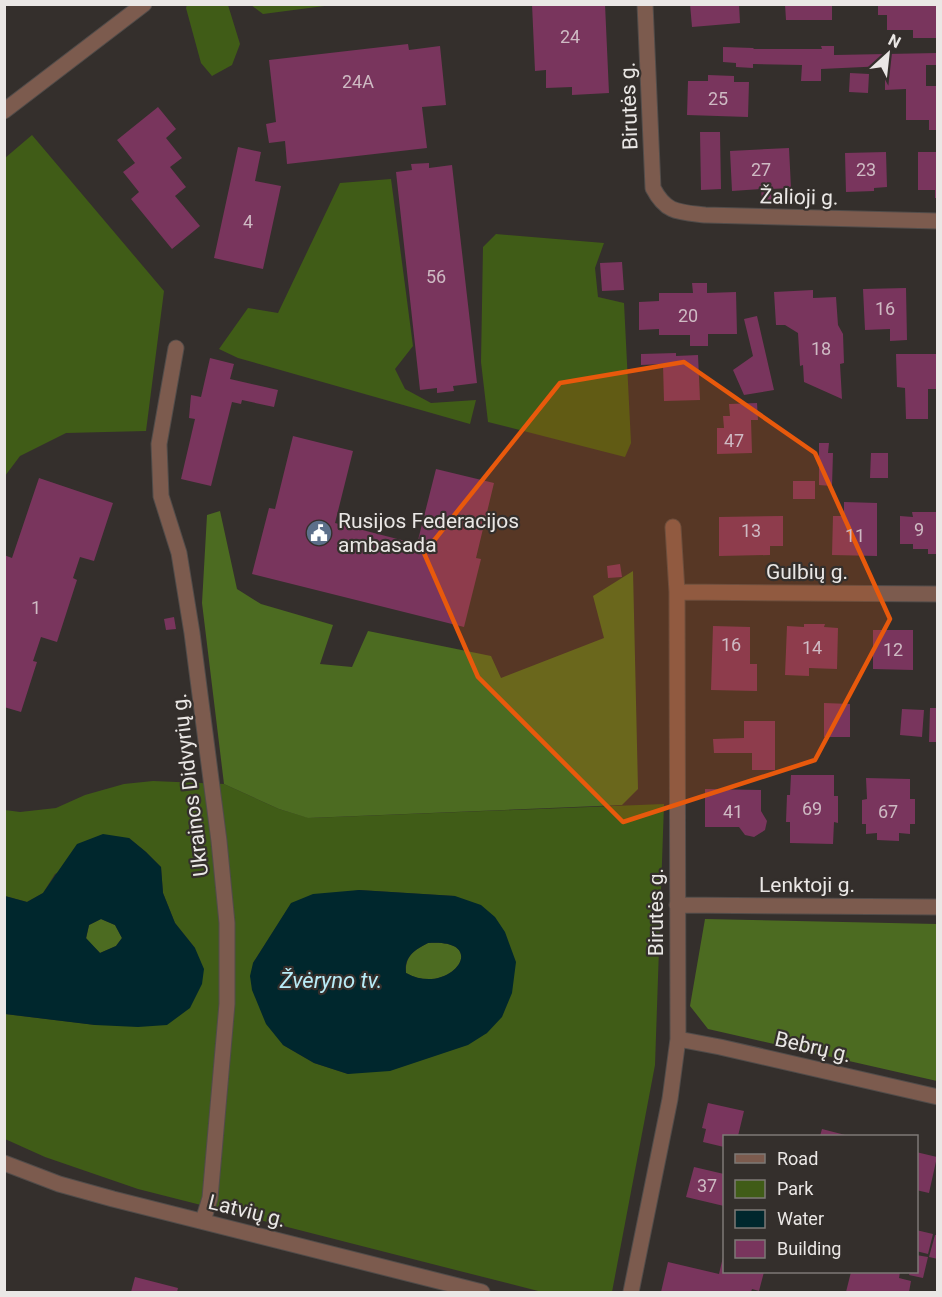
<svg xmlns="http://www.w3.org/2000/svg" width="942" height="1297" viewBox="0 0 942 1297" font-family="Roboto,sans-serif">
	<rect width="100%" height="100%" fill="#342f2c"/>
	<!-- green -->
	<path fill="#405c17" fill-rule="evenodd" d="M187,5H228L240,44L232,65L212,76L201,63L186,8Z
		M251,5H332L263,14Z
		M32,135L164,291L146,431L66,433L20,456L5,476V158Z
		M391,179L413,346L395,369L405,389L431,403L476,400L470,424L238,358L219,349L248,308L278,313L340,183Z
		M496,234L604,243L595,268L598,297L624,303L631,443L625,457L488,422L481,362L483,247Z
		M153,781L224,784L279,809L309,818L664,804L655,1065L612,1292H542L138,1189L45,1157L5,1139V1014L96,1025L195,948L175,923L163,893L161,867L146,852L129,838L55,874L43,893L27,902L5,896V810L20,812L56,808L85,795L124,784ZM359,890L455,896L487,1033L348,1074L314,1063L283,1045L253,963L291,904Z"/>
	<!-- forest -->
	<path fill="#4c6b21" d="M220,511L237,589L261,604L333,625L320,664L352,667L368,631L491,656L501,678L604,638L593,596L633,571L638,789L622,805L308,818L279,809L224,784L202,603L207,515Z
		M101,919L115,925L122,938L116,946L100,953L86,939L89,925Z
		M705,919L937,924V1081L708,1029L690,1006Z
		M428,943C493,938 450,998 406,973C405,956 414,950 428,943Z"/>
	<!-- water -->
	<path fill="#00272d" fill-rule="evenodd" d="M103,834L129,838L146,852L161,867L163,893L175,923L195,948L204,969L202,984L190,1008L167,1025L138,1027L95,1025L5,1014V896L27,902L43,893L77,844ZM101,919L115,925L122,938L116,946L100,953L86,938L89,925Z
		M359,890L455,896L481,905L495,917L505,932L516,962L512,993L502,1017L487,1033L468,1045L390,1071L348,1074L314,1063L283,1045L266,1024L252,990L250,976L253,963L291,903L313,894ZM428,943C493,938 450,998 406,973C404,957 414,950 428,943Z"/>
	<!-- building -->
	<path fill="#79355d" d="M532,4H605L609,93L572,95V87L546,88V70L535,71Z
		M690,4H739L740,23L692,27Z
		M785,4H832V20H786Z
		M878,4H937V38H913V30H887V15H878Z
		M408,44L409,50L440,46L446,105L422,107L427,148L287,164L285,141L269,143L266,124L276,122L269,60Z
		M821,46H834V55L938,53V65H926V86H938V130H929V120H906V89L885,90V66L821,69V81H801L802,65L753,64V68L736,67V63L723,62V47L753,48L754,49H822Z
		M850,73L869,74L868,93L849,92Z
		M708,75L734,76V82H749L748,117L687,115L688,81H708Z
		M158,107L176,129L166,138L182,158L170,167L186,187L175,196L200,226L172,249L131,199L139,192L123,172L135,163L117,140Z
		M700,132H720L721,189L701,190Z
		M238,147L261,152L255,181L281,186L263,269L214,258Z
		M789,148L791,188L771,189L772,201H762L761,189L732,191L730,151Z
		M886,152L887,187L874,188V191L846,192L845,153Z
		M918,152H938V198H935V190H918Z
		M429,163V168L452,165L477,383L453,386L454,391L437,393V388L420,390L396,172L412,170L411,164Z
		M622,262L624,290L602,291L600,263Z
		M692,283H707V293L736,292L737,334H708V346H690V335H659V329L639,330V302L659,301V293H693Z
		M906,288L907,340L890,341V329L865,330L863,289Z
		M813,290V298L836,297L838,325L843,334L844,363L840,364L842,399L804,382L803,365L800,366L798,333L785,325H776L774,292Z
		M757,316L774,390L744,395L733,370L753,356L744,319Z
		M676,353V356L698,355L700,400L664,401L663,364L641,365V354Z
		M896,354H938V389H928V419H906L905,388L897,387Z
		M210,358L234,364L230,379L278,390L274,407L242,400L241,404L232,402L211,486L181,479L195,419L189,418L191,395L201,397Z
		M757,403L758,420H751L752,453L717,454V428H724L723,416H730L729,404Z
		M293,436L353,451L335,523L417,544L436,469L494,483L476,558L481,559L464,627L252,574L269,508L275,509Z
		M819,443H829L828,453H833L832,486L819,485Z
		M871,453H888V478H870Z
		M39,478L113,503L94,561L80,557L73,578L77,580L57,642L41,637L33,661L37,662L21,712L4,707V555L12,558Z
		M793,481H815V499H793Z
		M844,502L877,503V556L832,555L833,516H844Z
		M912,512H938V554H928V549H913V544H900V516L913,517Z
		M783,516V546H770V555L719,556V517Z
		M620,564L622,577L608,578L607,566Z
		M174,617L176,629L166,630L164,619Z
		M804,624H825L824,627L838,628L837,669L809,668V676L785,675L787,626L804,627Z
		M713,626L750,627V664H757V691L711,690Z
		M873,630H913V670L873,669Z
		M824,703L850,704V737H824Z
		M930,708H938V742H929Z
		M902,709L924,710L922,737L900,735Z
		M744,721H775V770H752V753H714L713,739L744,738Z
		M791,775H834V796H838V823L834,822L833,844L790,843V822H786L787,795H790Z
		M866,778L910,779V799H915V824H910V834L899,833V841L877,840V833L866,834V824H862V800L867,799Z
		M705,789L761,790V811L767,821L765,830L754,837L745,835L739,827H705Z
		M708,1103L744,1111L738,1136H724V1147L703,1142L706,1129L702,1128Z
		M822,1129L849,1136H820Z
		M916,1152L937,1157L929,1193L916,1190Z
		M694,1167L724,1174V1206L686,1197Z
		M916,1230L933,1234L928,1254L916,1251Z
		M935,1235H938V1259L929,1257Z
		M724,1253V1272H764L759,1291L752,1289L751,1292H661L668,1262L719,1274Z
		M916,1255L928,1257L923,1278L909,1275L910,1272H916Z
		M851,1272H900L899,1278L911,1281L909,1292H846Z
		M135,1277L178,1288L177,1292H131Z"/>
	<g fill="none" stroke-linecap="round" stroke-linejoin="round">
		<!-- minor casing -->
		<g stroke="#514c4a" stroke-width="17">
			<path id="minor" d="M645,4L653,188C666,213 678,212 705,215L938,221
				M4,111L144,4
				M176,348L159,444L161,496L179,553L192,633L219,841L227,923V1004L210,1198L203,1221
				M677,592L938,594
				M677,905L938,907
				M678,1039L720,1047L938,1097
				M4,1163L59,1184L113,1199L482,1292
				M631,1292L670,1099L678,1039L677,592L673,527"/>
		</g>
		<!-- minor -->
		<use href="#minor" stroke="#7c5b4e" stroke-width="15"/>
	</g>
	<!-- marked area -->
	<path fill="#e8590c" fill-opacity="0.2" stroke="#e8590c" stroke-width="4.5" stroke-linejoin="round" d="M684,362L815,453L890,619L815,760L623,822L478,677L424,553L560,383Z"/>
	<!-- icons -->
	<defs>
		<g id="civic-disc" transform="scale(1.35)"><circle r="9.5" fill="#5c6f8a" stroke="#342f2c"/><path d="M-.6-6.5H3V-4.5H.6V-3L4-1V1h2V6H-6V1h2V-1L-.6-3ZM-1.2 2.5V6h2.4V2.5Z" fill="#fff"/></g>
	</defs>
	<g fill-rule="evenodd">
		<use href="#civic-disc" x="319" y="533"/>
	</g>
	<g text-anchor="middle" stroke-width="4.5" stroke-linejoin="round" paint-order="stroke">
		<!-- number labels -->
		<g font-size="18" fill="#cebac3">
			<text x="570" y="43">24</text>
			<text x="358" y="88">24A</text>
			<text x="718" y="105">25</text>
			<text x="761" y="176">27</text>
			<text x="866" y="176">23</text>
			<text x="248" y="228">4</text>
			<text x="436" y="283">56</text>
			<text x="885" y="315">16</text>
			<text x="688" y="322">20</text>
			<text x="821" y="355">18</text>
			<text x="734" y="447">47</text>
			<text x="919" y="536">9</text>
			<text x="751" y="537">13</text>
			<text x="855" y="542">11</text>
			<text x="36" y="614">1</text>
			<text x="731" y="651">16</text>
			<text x="812" y="654">14</text>
			<text x="893" y="656">12</text>
			<text x="812" y="815">69</text>
			<text x="733" y="818">41</text>
			<text x="888" y="818">67</text>
			<text x="707" y="1192">37</text>
		</g>
		<!-- street labels -->
		<g font-size="21" fill="#eae7e5" stroke="#342f2c">
			<text transform="translate(629 106) rotate(-92)" y="7">Birutės g.</text>
			<text transform="translate(799 197) rotate(1)" y="7">Žalioji g.</text>
			<text x="807" y="579">Gulbių g.</text>
			<text transform="translate(190 785) rotate(-97)" y="7">Ukrainos Didvyrių g.</text>
			<text x="807" y="892">Lenktoji g.</text>
			<text transform="translate(656 912) rotate(-90)" y="7">Birutės g.</text>
			<text transform="translate(813 1047) rotate(13)" y="7">Bebrų g.</text>
			<text transform="translate(247 1211) rotate(14)" y="7">Latvių g.</text>
		</g>
		<!-- poi labels -->
		<g font-size="21" fill="#eae7e5" stroke="#342f2c" text-anchor="start">
			<text x="338" y="528">Rusijos Federacijos<tspan x="338" dy="24">ambasada</tspan></text>
		</g>
		<!-- water labels -->
		<g font-size="22" font-style="italic" fill="#b8ecf7" stroke="#342f2c">
			<text x="331" y="988">Žvėryno tv.</text>
		</g>
	</g>
	<!-- border -->
	<rect width="942" height="1297" fill="none" stroke="#eae7e5" stroke-width="12"/>
	<!-- legend -->
	<rect x="723" y="1135" width="195" height="138" fill="#342f2c" stroke="#7d7976" stroke-width="1.5"/>
	<rect x="735" y="1154" width="30" height="9" fill="#7c5b4e" stroke="#7d7976" stroke-width="1.5"/>
	<text x="777" y="1165" font-size="18" fill="#eae7e5">Road</text>
	<rect x="735" y="1180" width="30" height="18" fill="#405c17" stroke="#7d7976" stroke-width="1.5"/>
	<text x="777" y="1195" font-size="18" fill="#eae7e5">Park</text>
	<rect x="735" y="1210" width="30" height="18" fill="#00272d" stroke="#7d7976" stroke-width="1.5"/>
	<text x="777" y="1225" font-size="18" fill="#eae7e5">Water</text>
	<rect x="735" y="1240" width="30" height="18" fill="#79355d" stroke="#7d7976" stroke-width="1.5"/>
	<text x="777" y="1255" font-size="18" fill="#eae7e5">Building</text>
	<!-- north arrow -->
	<g transform="translate(888 54) rotate(27)" stroke="#342f2c" stroke-width="4.5" paint-order="stroke">
	<path d="M0-4.5L10 22L0 15L-10 22Z" fill="#eae7e5"/>
	<text y="-9" font-size="16" font-weight="bold" text-anchor="middle" fill="#eae7e5">N</text>
	</g>
</svg>
